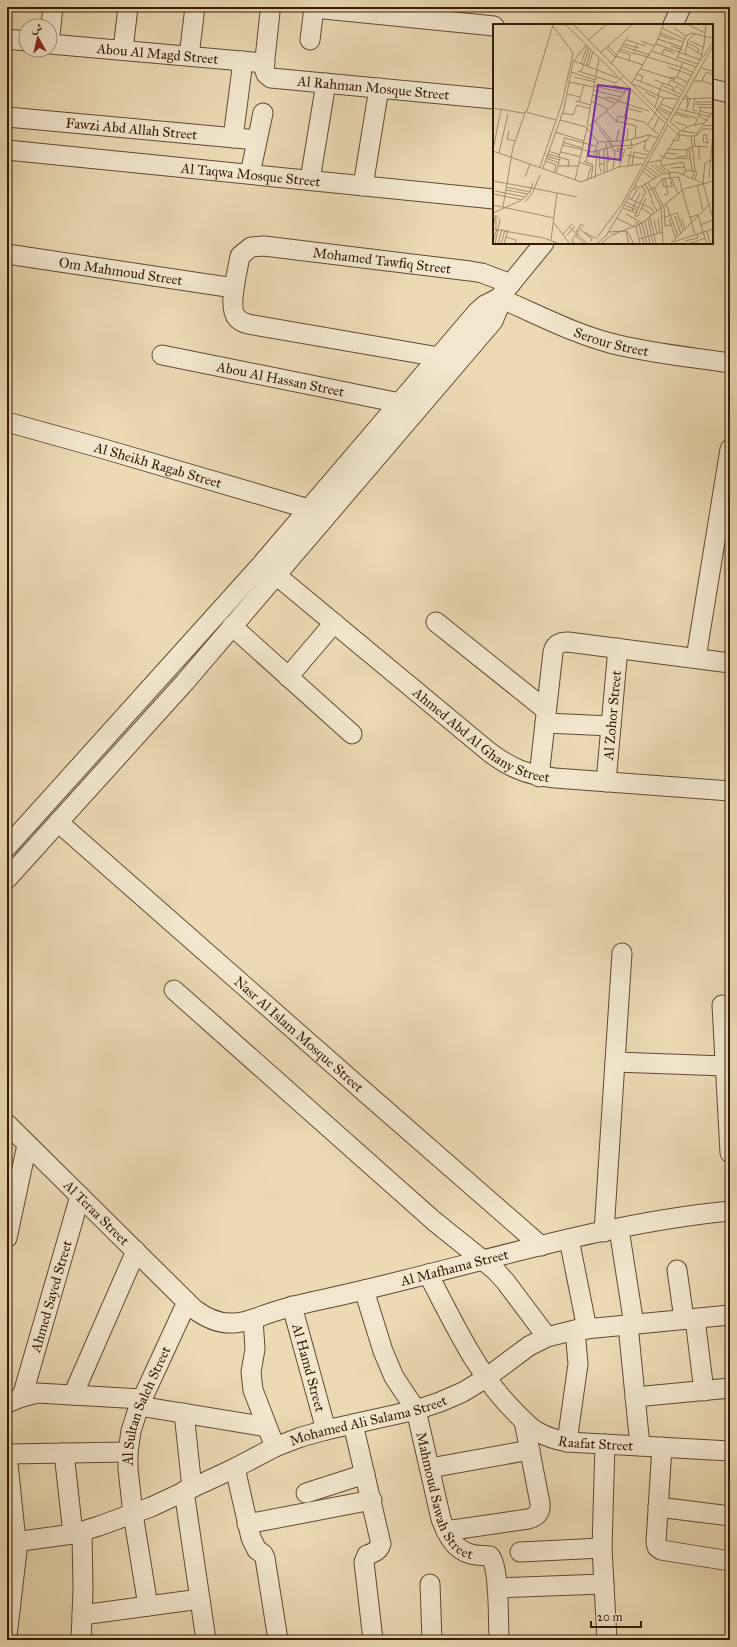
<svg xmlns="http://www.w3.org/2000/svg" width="737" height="1647" viewBox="0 0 737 1647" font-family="'IM FELL Great Primer',Amiri,serif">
	<rect width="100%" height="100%" fill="#ebdab4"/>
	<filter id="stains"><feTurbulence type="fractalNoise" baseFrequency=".005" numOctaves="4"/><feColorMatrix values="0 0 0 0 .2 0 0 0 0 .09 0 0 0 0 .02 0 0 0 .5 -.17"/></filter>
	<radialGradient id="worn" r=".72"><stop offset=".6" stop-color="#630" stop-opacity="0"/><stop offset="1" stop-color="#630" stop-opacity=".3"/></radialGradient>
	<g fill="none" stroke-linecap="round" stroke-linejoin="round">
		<!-- minor casing -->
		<g stroke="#624a31" stroke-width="21">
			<g id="minor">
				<path d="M314,8L494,26"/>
				<path id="s1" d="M270,12L264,68L266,74L271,78L494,99"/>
				<path d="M673,25L681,7"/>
				<path d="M50,35L53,7"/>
				<path d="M7,39L26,41"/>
				<path d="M310,40L314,7"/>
				<path id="s2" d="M50,44L265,63"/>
				<path d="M123,50L128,7"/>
				<path d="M189,56L195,7"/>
				<path d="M712,89L730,93"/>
				<path id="s3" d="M7,117L257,140"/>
				<path d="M233,138L243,61"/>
				<path id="s4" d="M7,150L494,199"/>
				<path d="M250,174L263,113"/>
				<path d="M310,180L326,83"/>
				<path d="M363,186L379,88"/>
				<path id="s5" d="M7,254L234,288"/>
				<path id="s6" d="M499,298C535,313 572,333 610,343C648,353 690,357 730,363"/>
				<path id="s7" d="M162,355L400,403"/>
				<path id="s8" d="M439,357L248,324C244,323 240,321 237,318C227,307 238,270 240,256L251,247L264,246L470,271L482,273L511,284"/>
				<path id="s9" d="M7,422L104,449L309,509"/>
				<path id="s10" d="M276,575L488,751C510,768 527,775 555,778L730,791"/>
				<path d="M436,622L546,710"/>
				<path d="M232,626L352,734"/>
				<path d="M696,658L730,449"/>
				<path d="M288,677L334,623"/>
				<path d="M545,723L611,726"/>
				<path d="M539,777L553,652C555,644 560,642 568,642L730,663"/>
				<path id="s11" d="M606,782L618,648"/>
				<path id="s12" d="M58,822L375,1101L541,1246"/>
				<path d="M7,847L260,566L477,312L485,305L499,298L544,243"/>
				<path d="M7,879L185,682L493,321L498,309L499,298"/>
				<path d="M174,990L434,1221L495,1270L505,1281L547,1337"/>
				<path d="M722,1005L730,1153"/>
				<path d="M615,1062L725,1066"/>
				<path id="s13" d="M7,1124L194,1309C206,1318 218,1324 233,1323C247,1323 260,1316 273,1312C292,1306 310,1302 329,1298C462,1269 594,1224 730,1211"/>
				<path d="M619,1229L634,1325"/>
				<path d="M604,1232L622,953"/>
				<path d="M7,1238L27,1145"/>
				<path d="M569,1239L587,1329"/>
				<path d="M677,1270L684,1319"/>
				<path id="s14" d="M428,1274C454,1323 477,1375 517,1414C524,1421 530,1428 538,1432C547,1437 557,1440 567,1442L730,1451"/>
				<path id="s15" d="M364,1290L383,1351L394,1377L416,1410L441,1519C447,1534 454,1550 471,1554C477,1556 483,1555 490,1556C500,1568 498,1622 499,1640"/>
				<path id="s16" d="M292,1306L326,1430"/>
				<path d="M253,1319L255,1349L251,1372L253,1390L275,1447"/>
				<path d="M695,1319L704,1391"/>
				<path d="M628,1325L640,1446"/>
				<path d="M73,1395L136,1251"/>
				<path id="s17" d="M22,1397L80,1196"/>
				<path d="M635,1397L730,1388"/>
				<path d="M7,1403L22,1397L37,1393L142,1399"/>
				<path d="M139,1406L267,1427"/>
				<path d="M184,1413L192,1488"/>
				<path d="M353,1424L381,1544C379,1551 373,1553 367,1555L364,1562L373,1640"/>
				<path d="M567,1442L578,1364L575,1330"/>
				<path d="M605,1444L602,1548L607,1640"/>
				<path d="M662,1447L656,1542L657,1547L661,1550L730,1561"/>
				<path d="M64,1453L73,1534"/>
				<path d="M7,1454L128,1452"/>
				<path d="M235,1468L251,1538L257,1550L263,1554L265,1558L278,1640"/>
				<path d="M430,1468L530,1450"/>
				<path d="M184,1491L206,1640"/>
				<path d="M306,1493L365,1474"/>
				<path d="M658,1507L730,1516"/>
				<path d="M247,1524L372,1500"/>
				<path d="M446,1531L528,1519C537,1517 541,1512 540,1503L524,1421"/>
				<path id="s18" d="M7,1543L73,1534L99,1526L151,1507L235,1468L275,1447L301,1437L326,1430L416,1410L440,1402L463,1392L486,1378L529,1346L547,1337L575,1330L730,1315"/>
				<path d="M520,1552L602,1548"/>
				<path d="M430,1584L432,1640"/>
				<path d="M497,1588L604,1584"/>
				<path id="s19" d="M148,1606L133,1514L128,1469V1452L131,1431L139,1406L187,1302"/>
				<path d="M82,1615L200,1599"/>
				<path d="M7,1636L17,1551L7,1454"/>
				<path d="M81,1640L83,1590L82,1532"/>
			</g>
		</g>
		<!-- minor -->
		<use href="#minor" stroke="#f2e7ce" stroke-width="19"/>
	</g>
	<g text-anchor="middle" stroke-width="3" stroke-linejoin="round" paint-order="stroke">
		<!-- street labels -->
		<g font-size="14" fill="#351a05" stroke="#f2e7ce">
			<text dy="5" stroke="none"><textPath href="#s2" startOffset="108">Abou Al Magd Street</textPath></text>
			<text dy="5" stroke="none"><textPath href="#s1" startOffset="172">Al Rahman Mosque Street</textPath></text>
			<text dy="5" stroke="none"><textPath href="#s3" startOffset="125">Fawzi Abd Allah Street</textPath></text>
			<text dy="5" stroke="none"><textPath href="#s4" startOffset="245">Al Taqwa Mosque Street</textPath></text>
			<text dy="5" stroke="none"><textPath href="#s8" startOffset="416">Mohamed Tawfiq Street</textPath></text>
			<text dy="5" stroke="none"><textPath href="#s5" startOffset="115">Om Mahmoud Street</textPath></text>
			<text dy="5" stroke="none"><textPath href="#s6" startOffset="121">Serour Street</textPath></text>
			<text dy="5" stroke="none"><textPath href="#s7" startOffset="121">Abou Al Hassan Street</textPath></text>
			<text dy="5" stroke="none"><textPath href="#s9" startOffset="157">Al Sheikh Ragab Street</textPath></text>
			<text dy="5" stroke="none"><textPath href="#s11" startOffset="67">Al Zohor Street</textPath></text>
			<text dy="5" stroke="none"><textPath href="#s10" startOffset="262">Ahmed Abd Al Ghany Street</textPath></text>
			<text dy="5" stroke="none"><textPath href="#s12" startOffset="321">Nasr Al Islam Mosque Street</textPath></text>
			<text dy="5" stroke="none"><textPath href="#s13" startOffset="126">Al Teraa Street</textPath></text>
			<text dy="5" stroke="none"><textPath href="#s13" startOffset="534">Al Mafhama Street</textPath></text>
			<text dy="5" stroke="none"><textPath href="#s17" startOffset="105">Ahmed Sayed Street</textPath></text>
			<text dy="5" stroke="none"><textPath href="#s16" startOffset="64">Al Hamd Street</textPath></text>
			<text dy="5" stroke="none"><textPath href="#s19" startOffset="205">Al Sultan Saleh Street</textPath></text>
			<text dy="5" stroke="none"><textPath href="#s18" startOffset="384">Mohamed Ali Salama Street</textPath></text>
			<text dy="5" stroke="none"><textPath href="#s14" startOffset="254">Raafat Street</textPath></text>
			<text dy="5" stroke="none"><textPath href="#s15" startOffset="224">Mahmoud Sawah Street</textPath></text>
		</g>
	</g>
	<!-- overview -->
	<g transform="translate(493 24)">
		<rect width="220" height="220" fill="#ebdab4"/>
		<path fill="none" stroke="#a28d6e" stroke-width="1" d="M72,0L172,99M80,0L174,96M194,0L212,9M169,4L191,15M181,4L193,12M168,9L190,18M167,11L180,16M193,12L199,9L218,14L220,11M165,15L188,23M95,16L114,0M134,16L153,22M148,17L162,22M197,17L210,23M144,19L141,29L188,43M195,19L206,25L205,28M131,20L146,24M163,20L208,36M211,21L213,0M115,22L123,31M129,22L157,31M178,22L190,26M194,22L209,31M113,24L122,33M127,25L141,30M126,27L137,31L136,36M159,27L203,43M107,29L140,0M169,30L171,25L181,29M192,31L195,16L202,10M123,32L150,41M184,33L205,40M210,33L220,18M183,36L193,12M81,37L125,54M88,40L94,22M118,40L135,12M93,42L98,26M95,43L100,28M175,43L198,51M188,43L199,48M208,44L220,47M148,45L183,56M85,47L123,59L130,52M78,48L102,56M88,48L96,24M144,50L150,52L148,58M81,53L102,58M184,53L190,38M176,54L184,53L194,58M141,55L187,73M162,56L180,63L179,66M201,57H210L220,61M209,57L213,48L220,51M76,58L101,63M138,60L163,19L171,0M140,60L171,74L185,75M120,61L135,65M175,61L178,56L191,63M101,62L132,69M170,62L187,70M118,63L133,67M100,66L128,73M181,67L183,62L189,66M152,68L163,74M74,70L87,73M100,71L113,75M165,71L170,59M191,72H195L194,82M202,74L200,86L204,87M189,75L220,74M83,77L98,81M98,77L115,85M125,77L156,87M86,78L91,61M203,78H220M122,79L113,76L114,73L125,76M168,80L180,85M202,80L220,81M162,83L166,71M166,83L178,89M205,83L220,84M0,84L30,89L34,87L60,1M136,85L149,88M165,85L177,91M185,85L218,93M113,87L123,97L143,102L142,115M193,87L197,75M207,87L219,90M33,88L63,96M183,88L203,94M69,89L80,91L84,81L97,85M162,89L171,74M182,90L196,94M208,90L207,93L215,97M131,93L135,81M67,96L93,103L105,118M102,97L120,118M123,98L125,92L151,98L165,110M177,98L220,22M177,98L188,107L202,109M182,98L194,102M155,100L162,90M174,100L184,110L193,112H203L210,105H220M202,101L208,84M210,101L220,87M94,102L106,34M95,103L124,78L136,63M106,105L120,122M160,106L166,93M16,107L14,115L22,117M188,107L196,102L211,99M62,108L91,117M210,110L214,111V119M211,111L210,118L216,119M198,112L202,146L199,155M72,114L102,122M153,116L151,125L156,128M179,116L185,117L187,111M134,117L135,104M70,118L89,124M105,118L131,117L156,111L165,114M116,118L120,126L131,129M123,118L126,106M113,119L116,138M70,121L99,128L121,122L141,121L154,116L157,111M215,123L202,122L201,113L209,102L220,101M133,124H139L138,116M124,125L132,126L126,143M174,125L191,126L203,122M196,125L199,147M0,126L8,85M106,126L107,140M0,127L88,158L126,143L150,140M55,127L67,131M68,128L88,133M6,129L15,90M172,129L184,130M54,130L76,136L75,143M101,131L105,118M133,131L153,135M166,131L177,135L198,134M53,132L67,136M114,132V148M66,133L72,113M184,133L194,132V125M53,134L66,139M206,135V122M52,137L63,141L61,148M91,137L100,141L98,155M86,138L100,143M93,138L96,124M154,139L168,136M135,141L138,127M139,141L141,128L155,131M152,141L165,151M158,141L168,149M162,141L172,148M65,142H86M168,142L190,138L193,148L189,150M47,143L69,79L80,29L60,2M50,144L71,85L80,38L93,21M151,144L163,153M178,144L192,143M120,145L122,127M193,146L204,148L202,155M149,147L160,155M108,148L106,140H111M176,148L179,162M177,148L168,142V137L187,107M63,149L67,134M111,149V124M32,153L37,140M102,154L104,127M216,154L220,109M169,155L171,163L181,162M179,155L185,170M82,156L94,104M0,157L39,164M94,157L97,145H100M155,158L168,183M152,159L159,175M210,159L212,139L219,136M149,161L153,169L150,171M204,161L210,186M142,162L146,164L169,150L183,148L210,159L216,181M13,163L37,168M39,164L84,173M161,164L170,182M13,166L35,170M155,166L163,163L169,155L186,153L189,167M189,166L202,211M2,167L32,173M1,170L29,176M171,171L175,170L172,155M135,174L158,184L161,189M138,176L144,166L141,164M158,176L164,187M32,178L40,168L47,151M133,178L146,184M173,180L185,212M0,181L61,194M131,181L144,186M216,181L220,195M171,182L172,202L178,201M10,183L20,123L32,89M130,184L143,189M149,184L159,191M168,184L170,220M139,187L147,169M0,189L29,176L37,168L40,159M133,190L149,199M142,192H145L153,174M142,192L151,171M182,192L188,210M157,193L163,220M172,193L184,189L190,207M197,193L205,191L210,208M123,194L142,203M155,195L160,220M161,195L164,210M165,195L167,209M176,195L183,215M186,196L189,195L192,205M152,197L157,220M142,198L146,200L151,220M61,199L77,220M149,199L154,220M207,201L220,196M0,202L3,191V205M143,202L147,220M76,203L95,220M0,205L51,214L67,220M88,206L99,215L98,217M134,207L141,220M214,207L217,220M83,208L88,200L91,202M91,208L102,214M115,208L133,207L136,220M210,208L214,220M70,210L79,200M74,211L82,202M83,212L92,220M13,213L23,216L22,220M103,215L129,180L208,34L211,20M146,215L170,208M58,216L64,169M0,217L4,205M192,217L205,214L204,210M180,218L220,205M2,220L7,196L5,193M5,220L9,205M8,220L12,206M11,220L15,206M81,220L79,216L89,203M103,220L113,212L125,192L175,101M107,220L119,211L149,199L191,165L220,157M177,220L220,177M196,220L212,214"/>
		<path fill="#7b2cbf" fill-opacity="0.15" stroke="#7b2cbf" stroke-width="2" d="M105,61L137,65L127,136L95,132Z"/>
		<rect width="220" height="220" fill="none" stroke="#351a05" stroke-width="2"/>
	</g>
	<!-- margin -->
	<rect width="737" height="1647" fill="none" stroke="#ebdab4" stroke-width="24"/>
	<rect x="8" y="8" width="721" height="1631" fill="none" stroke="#351a05" stroke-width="2"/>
	<rect x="12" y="12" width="713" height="1623" fill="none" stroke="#351a05"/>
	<!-- north arrow -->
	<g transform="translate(38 38) rotate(352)"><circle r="19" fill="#f2e7ce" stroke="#a6957e"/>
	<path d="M0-3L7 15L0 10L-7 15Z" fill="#8f2418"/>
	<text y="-6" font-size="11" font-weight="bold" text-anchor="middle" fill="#351a05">ش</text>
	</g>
	<!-- scale -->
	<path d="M591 1621v6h50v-6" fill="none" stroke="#351a05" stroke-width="2"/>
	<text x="597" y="1621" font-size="12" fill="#351a05" stroke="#f2e7ce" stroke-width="3" paint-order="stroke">20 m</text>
	<rect width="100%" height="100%" filter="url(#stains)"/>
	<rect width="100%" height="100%" fill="url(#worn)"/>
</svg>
